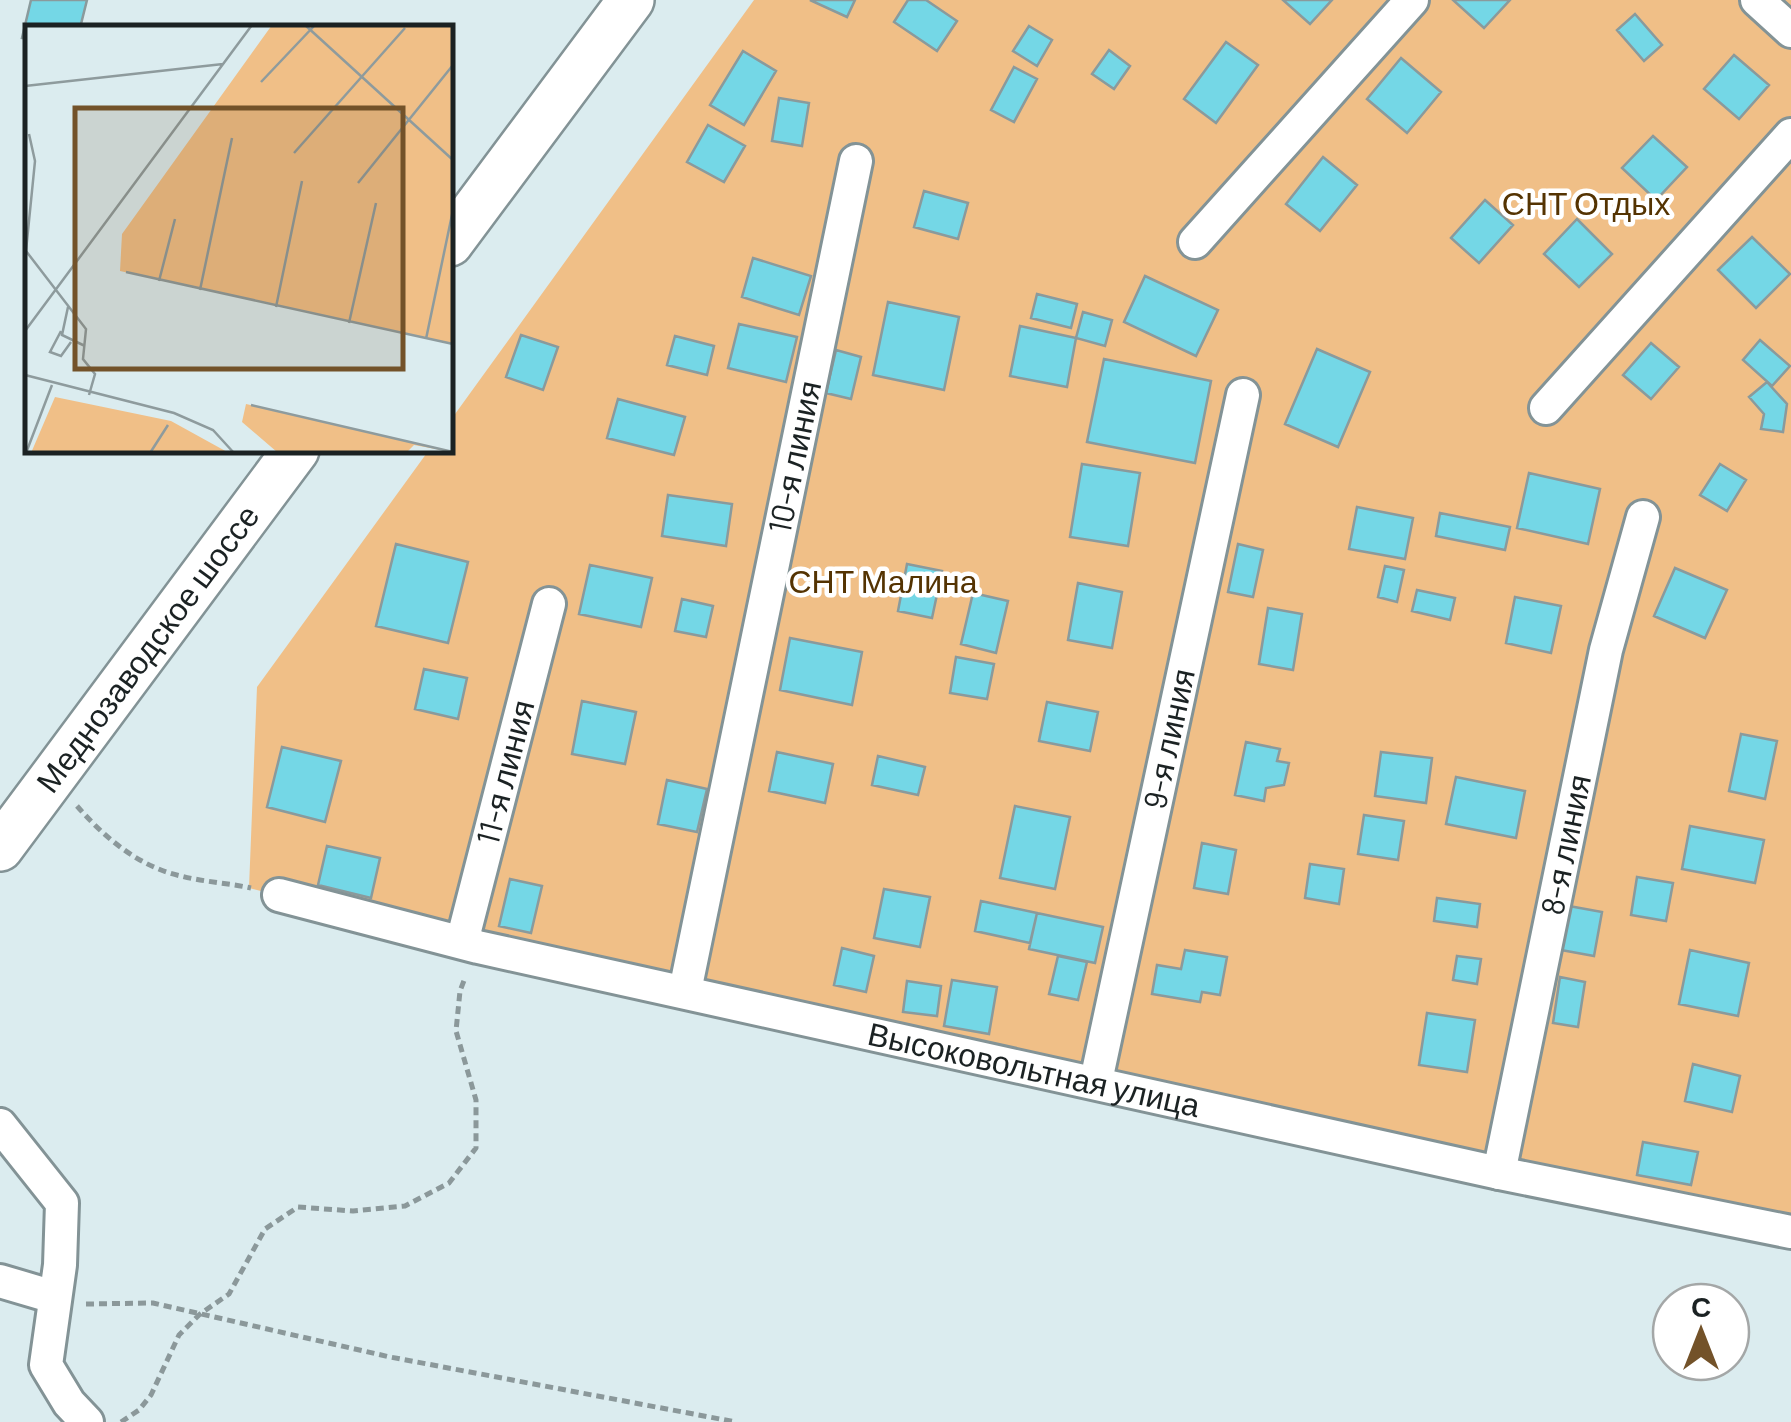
<svg xmlns="http://www.w3.org/2000/svg" width="1791" height="1422" viewBox="0 0 1791 1422" font-family="Barlow,sans-serif">
	<rect width="100%" height="100%" fill="#dbecef"/>
	<!-- green -->
	<path fill="#f0bf87" d="M754,0H1791V1232L430,934L249,888L257,687L429,450H450V421Z"/>
	<!-- building -->
	<path fill="#74d7e6" stroke="#8a9a9c" stroke-width="2.5" d="M31,0H87L80,28H28V39L22,38Z
		M810,0H855L847,17Z
		M908,0H926L957,21L937,51L894,22Z
		M1283,0H1332L1310,24Z
		M1453,0H1510L1484,28Z
		M1635,14L1662,45L1644,61L1617,30Z
		M1029,26L1052,40L1037,66L1013,51Z
		M1226,42L1258,65L1216,123L1184,99Z
		M1109,50L1130,66L1114,89L1092,74Z
		M743,51L776,71L744,125L710,105Z
		M1734,55L1769,85L1739,119L1704,89Z
		M1401,58L1441,92L1407,133L1367,99Z
		M1014,67L1037,79L1014,122L991,110Z
		M779,98L809,103L802,146L772,141Z
		M708,125L745,146L724,182L687,162Z
		M1653,136L1687,167L1656,200L1622,168Z
		M1323,157L1357,185L1320,231L1286,204Z
		M924,191L968,203L958,239L914,227Z
		M1485,200L1513,225L1479,263L1451,238Z
		M1577,219L1612,254L1579,287L1544,254Z
		M1752,237L1790,274L1756,308L1718,270Z
		M753,258L811,276L799,315L742,297Z
		M1145,276L1218,310L1196,356L1124,322Z
		M1037,294L1077,304L1071,328L1031,318Z
		M888,302L959,317L944,390L873,375Z
		M1083,312L1112,320L1105,346L1076,338Z
		M739,324L797,337L786,382L728,368Z
		M1020,326L1076,338L1067,387L1010,376Z
		M521,335L558,347L543,390L506,377Z
		M675,336L714,346L707,375L667,365Z
		M1760,340L1790,366L1772,386L1743,360Z
		M1651,343L1679,367L1651,399L1623,375Z
		M1317,349L1370,372L1338,447L1285,424Z
		M836,350L861,357L851,399L826,393Z
		M1104,359L1211,381L1195,463L1087,442Z
		M1767,382L1787,404L1783,432L1761,429L1764,414L1749,397Z
		M618,399L685,417L674,455L607,438Z
		M1082,464L1140,473L1128,546L1070,537Z
		M1720,464L1746,480L1727,511L1700,495Z
		M1529,473L1600,489L1588,544L1517,528Z
		M668,495L732,504L726,546L662,536Z
		M1357,507L1413,518L1405,559L1349,549Z
		M1440,513L1510,527L1505,550L1436,536Z
		M396,544L468,562L448,643L376,626Z
		M1238,544L1263,550L1253,597L1228,592Z
		M907,564L942,571L932,618L898,611Z
		M590,565L652,578L641,627L579,614Z
		M1385,566L1404,570L1397,602L1378,597Z
		M1675,568L1727,590L1705,638L1654,616Z
		M1078,583L1122,592L1112,648L1068,640Z
		M1417,590L1455,598L1450,620L1412,611Z
		M973,593L1008,601L996,653L961,644Z
		M1515,597L1561,606L1551,653L1506,643Z
		M682,599L713,606L706,637L675,631Z
		M1268,608L1302,614L1293,670L1259,664Z
		M790,638L862,652L852,705L780,690Z
		M956,657L994,664L987,699L950,693Z
		M424,669L467,678L458,719L415,709Z
		M582,701L636,712L625,764L572,754Z
		M1047,702L1098,712L1090,751L1039,741Z
		M1741,734L1777,741L1765,799L1729,791Z
		M1246,742L1280,749L1277,761L1289,763L1284,785L1266,788L1264,801L1235,795Z
		M282,747L341,761L325,822L267,807Z
		M777,752L833,764L825,803L769,791Z
		M1381,752L1432,758L1426,803L1375,796Z
		M878,756L925,767L918,795L872,785Z
		M1456,777L1525,791L1516,838L1446,824Z
		M667,780L707,789L697,832L658,824Z
		M1015,806L1070,817L1055,889L1000,878Z
		M1364,815L1404,821L1398,860L1358,854Z
		M1690,826L1764,840L1755,883L1682,869Z
		M1202,843L1236,850L1228,894L1194,888Z
		M327,846L380,858L371,898L318,885Z
		M1310,864L1344,869L1339,904L1305,898Z
		M1637,877L1673,883L1666,921L1631,915Z
		M510,879L542,886L531,933L499,926Z
		M884,889L930,897L920,947L874,938Z
		M1437,898L1480,904L1477,927L1434,921Z
		M981,901L1037,913L1030,943L975,931Z
		M1569,906L1602,912L1594,956L1561,950Z
		M1037,913L1103,927L1095,963L1029,949Z
		M842,948L874,956L866,992L834,985Z
		M1185,950L1227,957L1220,995L1202,992L1200,1002L1152,994L1157,965L1181,969Z
		M1690,950L1749,963L1738,1016L1679,1004Z
		M1058,956L1087,962L1078,1000L1049,994Z
		M1457,956L1481,959L1477,984L1453,980Z
		M1560,977L1585,982L1578,1027L1553,1023Z
		M952,980L997,987L989,1034L944,1026Z
		M907,981L941,986L937,1016L903,1012Z
		M1427,1013L1475,1020L1467,1072L1419,1065Z
		M1693,1064L1740,1076L1732,1112L1685,1101Z
		M1643,1142L1698,1152L1691,1185L1637,1175Z"/>
	<g fill="none" stroke-linecap="round" stroke-linejoin="round">
		<!-- minor casing -->
		<g stroke="#839396" stroke-width="38">
			<g id="minor">
				<path d="M1757,0L1791,31"/>
				<path d="M1195,242L1412,0"/>
				<path d="M1546,408L1791,135"/>
				<path id="s1" d="M279,895L478,947L1499,1173L1791,1232"/>
				<path id="s2" d="M462,942L549,604"/>
				<path id="s3" d="M685,991L856,161"/>
				<path id="s4" d="M1096,1081L1243,395"/>
				<path d="M0,1125L62,1203L60,1265L46,1365L69,1403L87,1422"/>
				<path id="s5" d="M1499,1173L1606,650L1643,517"/>
				<path d="M0,1281L54,1297"/>
			</g>
		</g>
		<!-- secondary casing -->
		<g stroke="#839396" stroke-width="50">
			<g id="secondary">
				<path d="M450,243L631,0"/>
				<path id="s6" d="M0,848L296,450"/>
			</g>
		</g>
		<!-- path -->
		<path stroke="#8b989a" stroke-width="5" stroke-dasharray="8 5" stroke-linecap="butt" d="M77,806C104,837 139,867 181,876C204,882 228,883 251,888
			M86,1304L153,1303L390,1357L736,1422
			M121,1422L139,1410L151,1395L179,1335L200,1314L229,1294L265,1229L298,1207L353,1211L405,1206L449,1183L476,1148V1100L456,1031L460,991L465,978"/>
		<!-- minor -->
		<use href="#minor" stroke="#fff" stroke-width="32"/>
		<!-- secondary -->
		<use href="#secondary" stroke="#fff" stroke-width="45"/>
	</g>
	<g text-anchor="middle" stroke-width="9" stroke-linejoin="round" paint-order="stroke">
		<!-- park labels -->
		<g font-size="32" fill="#543302" stroke="#fff">
			<text x="1586" y="215">СНТ Отдых</text>
			<text x="883" y="593">СНТ Малина</text>
		</g>
		<!-- street labels -->
		<g font-size="32" fill="#1b2223" stroke="#fff">
			<text dy="11" stroke="none"><textPath href="#s3" startOffset="545">10-я линия</textPath></text>
			<text dy="11" stroke="none"><textPath href="#s6" startOffset="248">Меднозаводское шоссе</textPath></text>
			<text dy="11" stroke="none"><textPath href="#s4" startOffset="350">9-я линия</textPath></text>
			<text dy="11" stroke="none"><textPath href="#s2" startOffset="175">11-я линия</textPath></text>
			<text dy="11" stroke="none"><textPath href="#s5" startOffset="335">8-я линия</textPath></text>
			<text dy="11" stroke="none"><textPath href="#s1" startOffset="775">Высоковольтная улица</textPath></text>
		</g>
	</g>
	<!-- overview -->
	<g transform="translate(25 25)">
		<rect width="428" height="428" fill="#dbecef"/>
		<path d="M247,0H427V319L95,246L97,209ZM30,372L146,396L204,428H6ZM221,379L427,427L389,420L382,427H252L217,397Z" fill="#f0bf87"/>
		<path fill="none" stroke="#8e9b9d" stroke-width="2.5" d="M280,0L428,135M236,57L290,0M0,61L198,39M4,109L10,136L1,226L61,304L58,334L70,349L64,370M269,128L380,3M333,158L428,40M101,247L428,319M134,256L150,194M175,265L207,113M43,282L37,310L60,321M251,282L277,156M324,298L351,178M0,306L227,0M36,306L25,327L36,331L46,317M401,314L428,185M0,350L149,388L188,405L209,428M226,380L428,427M1,428L27,360M125,428L143,400"/>
		<path fill="#735229" fill-opacity="0.15" stroke="#735229" stroke-width="5" d="M50,83H378V344H50Z"/>
		<rect width="428" height="428" fill="none" stroke="#1b2223" stroke-width="5"/>
	</g>
	<!-- north arrow -->
	<g transform="translate(1701 1332)"><circle r="48" fill="#ffffff" stroke="#a4a7a7" stroke-width="2.5"/>
	<path d="M0-8L18 38L0 25L-18 38Z" fill="#735229"/>
	<text y="-15" font-size="28" font-weight="bold" text-anchor="middle" fill="#1b2223">С</text>
	</g>
</svg>
